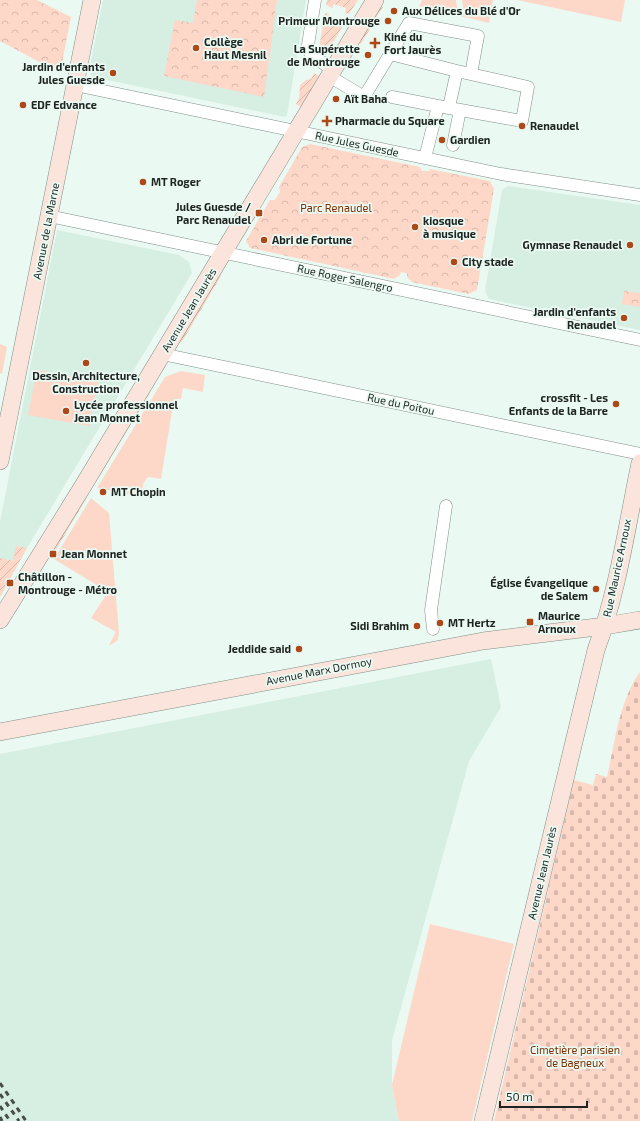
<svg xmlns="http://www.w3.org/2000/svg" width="640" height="1121" viewBox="0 0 640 1121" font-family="'Exo 2',sans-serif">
	<defs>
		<pattern id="cemetery-stones" width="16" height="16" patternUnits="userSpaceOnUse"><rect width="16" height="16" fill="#fdd7c8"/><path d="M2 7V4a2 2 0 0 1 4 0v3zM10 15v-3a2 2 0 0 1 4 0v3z" fill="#d8b8ac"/></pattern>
		<pattern id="park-crowns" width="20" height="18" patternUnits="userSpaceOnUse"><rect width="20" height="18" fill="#fdd7c8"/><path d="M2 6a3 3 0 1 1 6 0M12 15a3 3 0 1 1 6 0" fill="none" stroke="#d8b8ac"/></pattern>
		<pattern id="garden-furrows" width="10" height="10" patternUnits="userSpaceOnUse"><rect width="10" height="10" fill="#fdd7c8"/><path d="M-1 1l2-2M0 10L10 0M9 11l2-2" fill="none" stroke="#d8b8ac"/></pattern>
	</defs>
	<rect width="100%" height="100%" fill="#eafaf2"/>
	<!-- built -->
	<path fill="#d7eee2" d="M103,0H306L287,115L285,117L93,77L89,71Z
		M508,186L640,205V330L489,299L485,291L502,190Z
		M57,230L179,255L189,262L192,273L27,548L0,597V522Z
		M491,659L501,707L469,761L392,1040V1085L399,1121H0V754Z"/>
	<!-- grass -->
	<path fill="#fdd7c8" d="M422,0H456L458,13L464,12L462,0H493L489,23L419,6Z
		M517,0H625L621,22Z
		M0,344L7,347L2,374L0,373Z
		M37,370L98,381L89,426L28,415Z
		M181,371L205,375L203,392L183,388L181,399H174L161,479L148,477L143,484L141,497L97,488L165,377Z
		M91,498L109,513L119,634L117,641L110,645H109L116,632L91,618L108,592L54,559Z
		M430,924L514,944L472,1121H399L392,1085Z"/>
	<!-- cemetery -->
	<path fill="url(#cemetery-stones)" d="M640,672V1121H494L574,780L593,785L596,774L607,777C615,743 619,701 640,672Z"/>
	<!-- park -->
	<path fill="url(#park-crowns)" d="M0,0H37L71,17L60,73L0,41Z
		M197,0H277L264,97L164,76L175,20L193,23Z
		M310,144L420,167L422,171H429L430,169L490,181L494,189L477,290L468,294L412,282L407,277V273L401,272L400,275L394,279L250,248L246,241L270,200H275L280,192L279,187L302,147Z
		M624,291L640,293V307L622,304Z"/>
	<!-- garden -->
	<path fill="url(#garden-furrows)" d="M327,0H358L349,14L345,13L346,8L334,4L332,8L326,5Z
		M380,6L383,7L373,23L371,22L368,28L370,29L361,44L358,42Z
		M325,13L329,14L328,18L340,23L342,19L346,21L328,51L319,48Z
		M314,73L319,76L301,107L296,104L299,98L300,85L306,80L311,79Z
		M219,274L221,276L182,342L180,341Z
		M148,392L150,393L94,485L92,484Z
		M84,497L86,499L56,550L53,549Z
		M16,546L27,548L0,597V558L13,561Z"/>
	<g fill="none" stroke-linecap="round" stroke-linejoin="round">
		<!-- street casing -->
		<g stroke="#808e87" stroke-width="13">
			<path id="street" d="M315,0L308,45L310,53L332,70
				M390,54L409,23L478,36L471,74
				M329,76L364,97L390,54L457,71
				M75,85L501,174L640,195
				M392,97L438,106L425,158
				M438,106L522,121L528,87L457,71L449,107
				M453,145L460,110
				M49,216L640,340
				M162,354L640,454
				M433,629L431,610L446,506"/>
		</g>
		<!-- secondary casing -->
		<g stroke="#808e87" stroke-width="18">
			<path id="secondary" d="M0,461L92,0
				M0,620L83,486L375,0
				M0,732L483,641L605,626L640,620
				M483,1121L596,650C618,591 627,525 640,463"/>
		</g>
		<!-- street -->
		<use href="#street" stroke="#fff" stroke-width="12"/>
		<!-- secondary -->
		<use href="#secondary" stroke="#fae4db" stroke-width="17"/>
		<!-- rail -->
		<path stroke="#474f4b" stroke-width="3" stroke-dasharray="5 5" stroke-linecap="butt" d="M0,1083L26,1121
			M0,1094L19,1121
			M0,1106L10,1121
			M0,1117L2,1121"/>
	</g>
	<!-- markers -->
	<g fill="#ad4818" stroke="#eafaf2" stroke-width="1.5">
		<circle cx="394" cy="11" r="4"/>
		<circle cx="388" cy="21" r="4"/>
		<path d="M373 37h4v4h4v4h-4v4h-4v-4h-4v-4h4z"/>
		<circle cx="196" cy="48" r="4"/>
		<circle cx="368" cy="55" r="4"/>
		<circle cx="113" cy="73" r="4"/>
		<circle cx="336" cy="99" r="4"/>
		<circle cx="23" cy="105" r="4"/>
		<path d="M325 115h4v4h4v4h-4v4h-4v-4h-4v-4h4z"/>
		<circle cx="522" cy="126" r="4"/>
		<circle cx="442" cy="140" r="4"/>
		<circle cx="143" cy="182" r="4"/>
		<rect x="255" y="209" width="8" height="8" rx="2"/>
		<circle cx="415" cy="227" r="4"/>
		<circle cx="264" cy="240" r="4"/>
		<circle cx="630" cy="245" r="4"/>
		<circle cx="454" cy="262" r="4"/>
		<circle cx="624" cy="318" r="4"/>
		<circle cx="86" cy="363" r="4"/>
		<circle cx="616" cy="404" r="4"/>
		<circle cx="66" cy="411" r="4"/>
		<circle cx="103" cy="492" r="4"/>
		<rect x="49" y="550" width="8" height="8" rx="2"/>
		<rect x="6" y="579" width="8" height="8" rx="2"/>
		<circle cx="596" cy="589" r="4"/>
		<rect x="526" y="618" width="8" height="8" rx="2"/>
		<circle cx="440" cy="623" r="4"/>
		<circle cx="417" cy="626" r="4"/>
		<circle cx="299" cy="649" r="4"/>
	</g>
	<g text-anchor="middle" stroke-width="3.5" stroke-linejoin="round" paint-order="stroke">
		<!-- poi labels -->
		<g font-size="11" font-weight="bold" fill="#1e2421" stroke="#eafaf2" text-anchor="start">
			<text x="402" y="15">Aux Délices du Blé d'Or</text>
			<text x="380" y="25" text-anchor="end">Primeur Montrouge</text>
			<text x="384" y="41">Kiné du<tspan x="384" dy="13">Fort Jaurès</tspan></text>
			<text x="204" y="46">Collège<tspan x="204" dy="13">Haut Mesnil</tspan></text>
			<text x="360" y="53" text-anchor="end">La Supérette<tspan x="360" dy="13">de Montrouge</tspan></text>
			<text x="105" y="71" text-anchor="end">Jardin d'enfants<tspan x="105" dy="13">Jules Guesde</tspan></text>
			<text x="344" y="103">Aït Baha</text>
			<text x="31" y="109">EDF Edvance</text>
			<text x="335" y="125">Pharmacie du Square</text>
			<text x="530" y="130">Renaudel</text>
			<text x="450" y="144">Gardien</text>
			<text x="151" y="186">MT Roger</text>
			<text x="251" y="211" text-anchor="end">Jules Guesde /<tspan x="251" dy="13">Parc Renaudel</tspan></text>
			<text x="423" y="225">kiosque<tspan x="423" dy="13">à musique</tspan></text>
			<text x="272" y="244">Abri de Fortune</text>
			<text x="622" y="249" text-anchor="end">Gymnase Renaudel</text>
			<text x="462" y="266">City stade</text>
			<text x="616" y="316" text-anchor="end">Jardin d'enfants<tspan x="616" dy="13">Renaudel</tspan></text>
			<text x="86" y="380" text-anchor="middle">Dessin, Architecture,<tspan x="86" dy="13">Construction</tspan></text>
			<text x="608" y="402" text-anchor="end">crossfit - Les<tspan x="608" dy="13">Enfants de la Barre</tspan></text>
			<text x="74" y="409">Lycée professionnel<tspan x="74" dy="13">Jean Monnet</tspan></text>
			<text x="111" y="496">MT Chopin</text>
			<text x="61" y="558">Jean Monnet</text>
			<text x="18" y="581">Châtillon -<tspan x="18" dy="13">Montrouge - Métro</tspan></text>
			<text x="588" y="587" text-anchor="end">Église Évangelique<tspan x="588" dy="13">de Salem</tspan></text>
			<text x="538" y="620">Maurice<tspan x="538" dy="13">Arnoux</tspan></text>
			<text x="448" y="627">MT Hertz</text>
			<text x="409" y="630" text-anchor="end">Sidi Brahim</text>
			<text x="291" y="653" text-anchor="end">Jeddide said</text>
		</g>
		<!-- street labels -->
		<g font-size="11" fill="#1e2421" stroke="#eafaf2">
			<text transform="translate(357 144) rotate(12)" y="4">Rue Jules Guesde</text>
			<text transform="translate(46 231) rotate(-79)" y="4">Avenue de la Marne</text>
			<text transform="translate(345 278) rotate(12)" y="4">Rue Roger Salengro</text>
			<text transform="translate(189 310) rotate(-59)" y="4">Avenue Jean Jaurès</text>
			<text transform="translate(401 404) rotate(12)" y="4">Rue du Poitou</text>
			<text transform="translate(617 568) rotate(-78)" y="4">Rue Maurice Arnoux</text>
			<text transform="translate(319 671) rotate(-11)" y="4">Avenue Marx Dormoy</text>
			<text transform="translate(542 873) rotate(-77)" y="4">Avenue Jean Jaurès</text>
		</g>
		<!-- park labels -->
		<g font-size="11" fill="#7f2e01" stroke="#eafaf2">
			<text x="336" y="212">Parc Renaudel</text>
			<text x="575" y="1054">Cimetière parisien<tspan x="575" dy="13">de Bagneux</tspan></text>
		</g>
	</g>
	<!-- scale -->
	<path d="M500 1101v6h87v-6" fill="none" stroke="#1e2421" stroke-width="2"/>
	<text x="506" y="1101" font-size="12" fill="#1e2421" stroke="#eafaf2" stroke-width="3" paint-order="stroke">50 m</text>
</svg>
